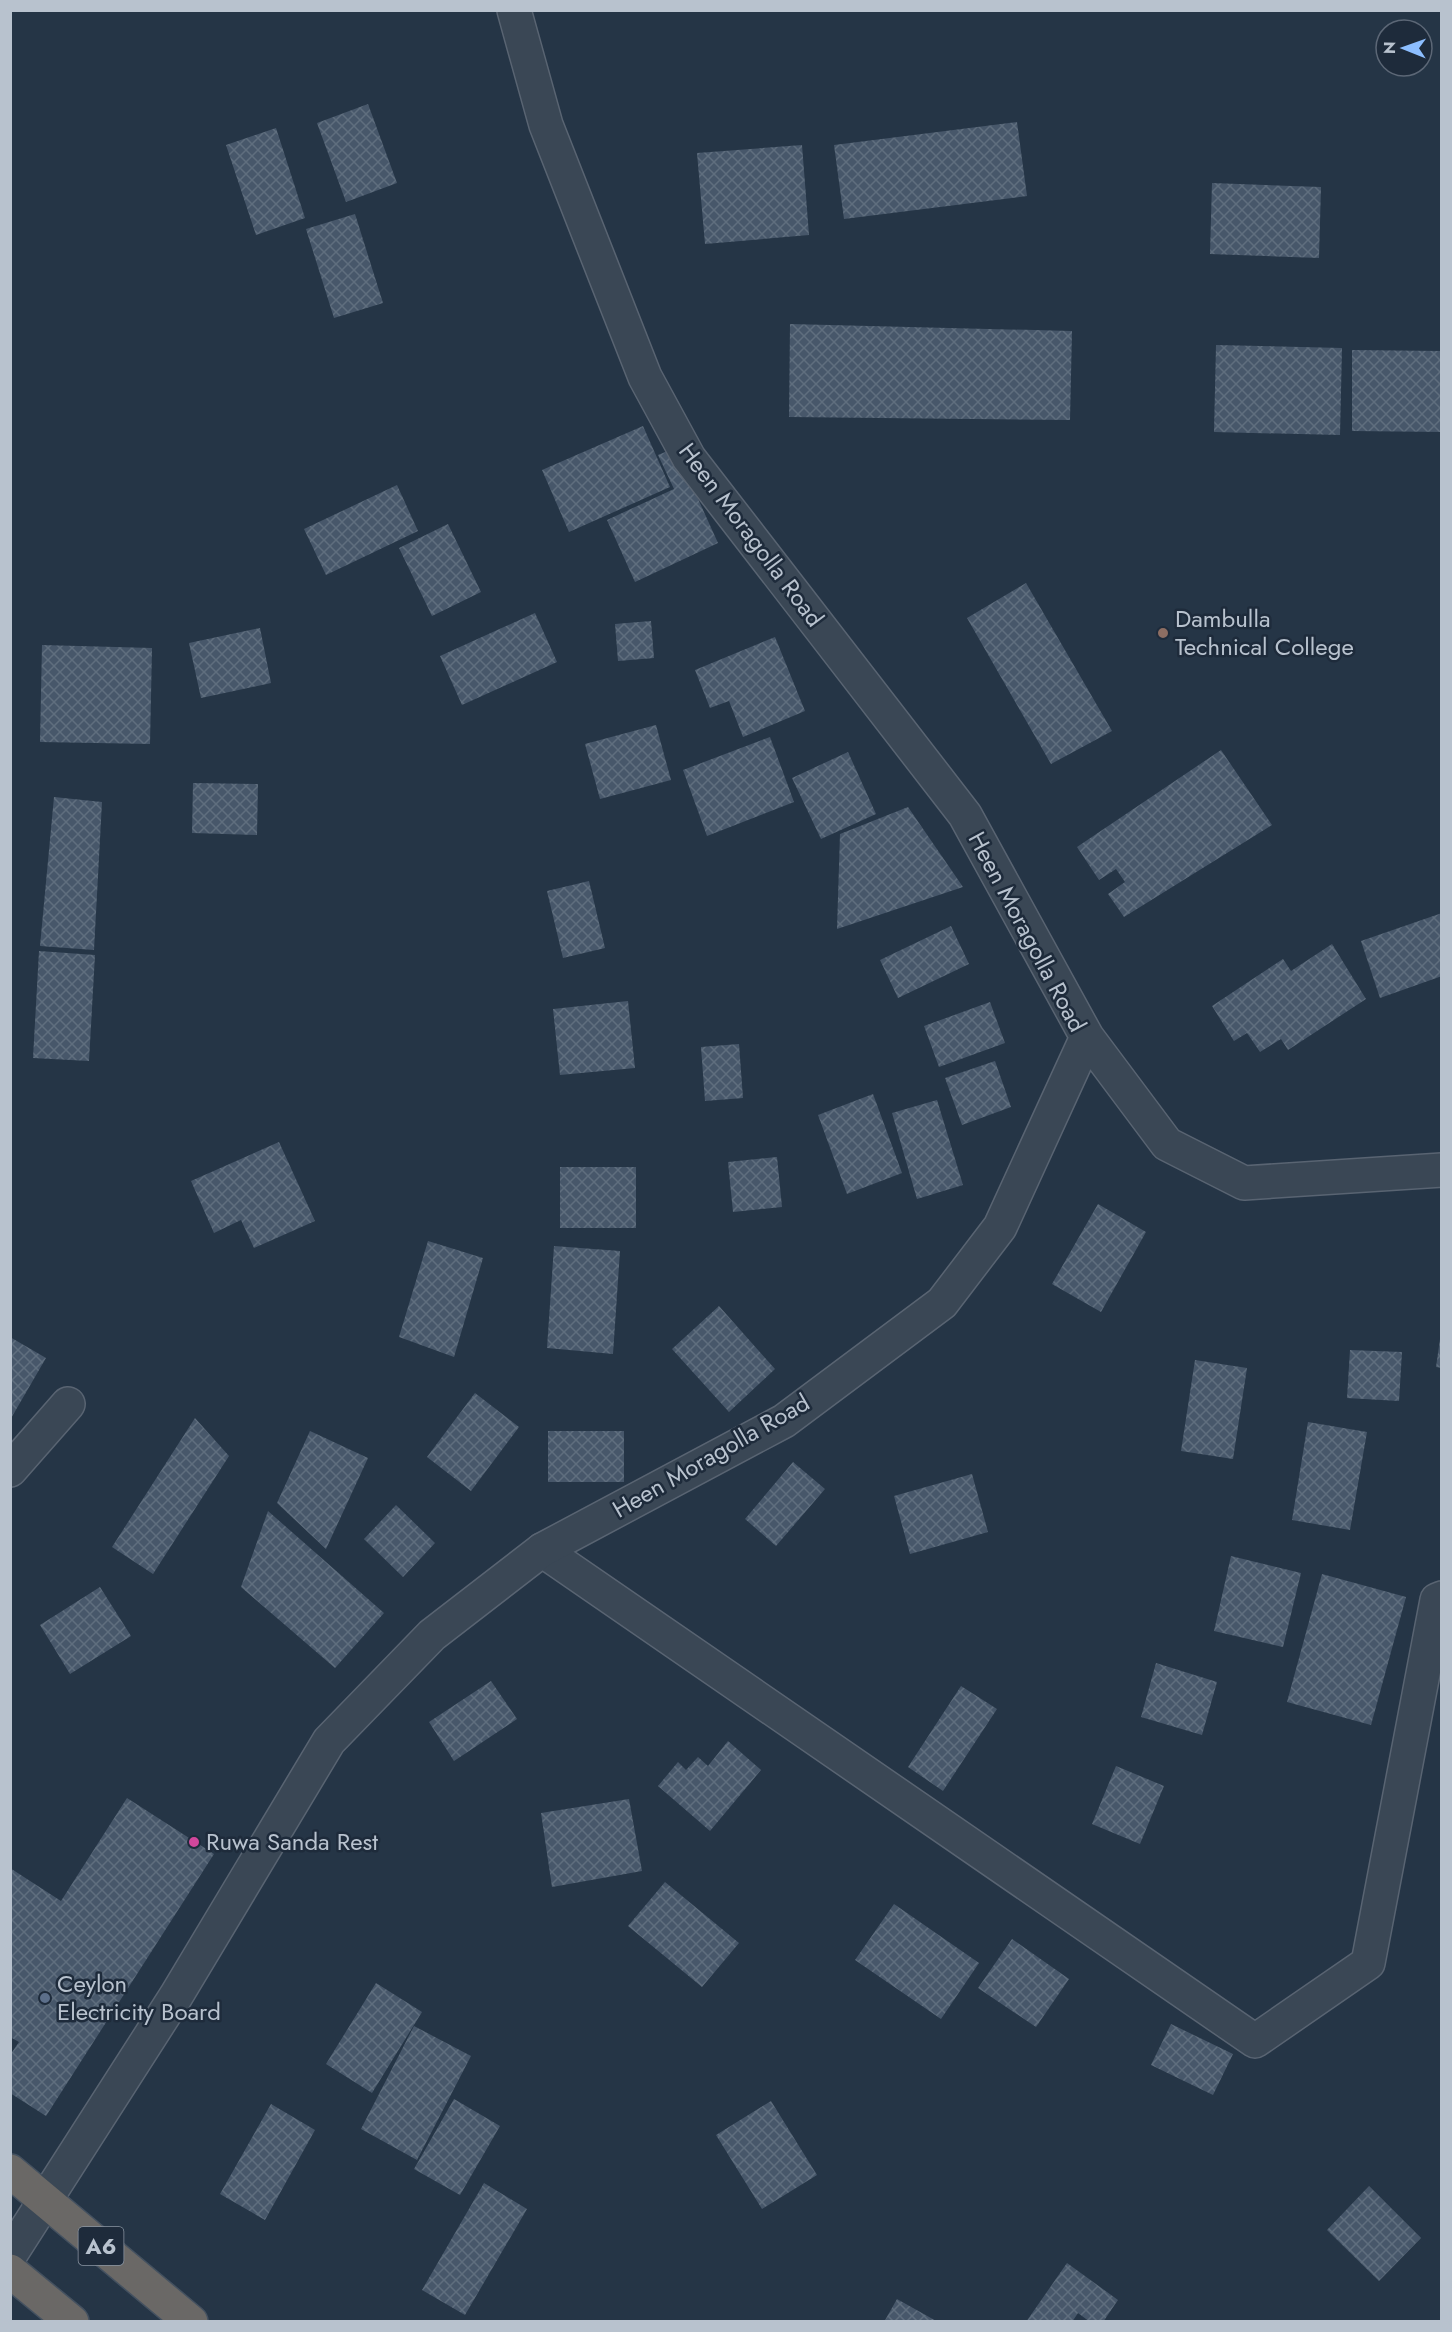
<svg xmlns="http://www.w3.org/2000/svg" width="1452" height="2332" viewBox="0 0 1452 2332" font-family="Jost,sans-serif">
	<defs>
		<pattern id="building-cross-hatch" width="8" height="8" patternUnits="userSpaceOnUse" patternTransform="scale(1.5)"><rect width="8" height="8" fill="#47576a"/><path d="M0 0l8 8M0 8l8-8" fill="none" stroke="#5f6e7e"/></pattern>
	</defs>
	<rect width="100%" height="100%" fill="#253546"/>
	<!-- building -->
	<path fill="url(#building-cross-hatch)" d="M368,104L397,183L346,202L317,123Z
		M1017,122L1027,196L844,219L834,145Z
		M276,128L305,218L256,235L226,145Z
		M802,145L809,235L705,244L697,153Z
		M1212,183L1321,187L1319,258L1210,254Z
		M355,214L383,303L334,318L306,229Z
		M790,324L1072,331L1070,420L789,417Z
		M1216,345L1342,348L1340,435L1214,432Z
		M1352,350L1442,351V432L1352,431Z
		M643,426L670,487L569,532L542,470Z
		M675,448L718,543L635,582L607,520L674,489L658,455Z
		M397,485L418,531L326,575L304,529Z
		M448,524L481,592L432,616L399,548Z
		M1026,583L1112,731L1051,764L967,618Z
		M535,613L557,662L462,705L440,656Z
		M651,621L654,658L618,661L615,624Z
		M260,628L271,683L201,698L189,643Z
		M775,637L805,711L743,737L729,701L710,708L695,670Z
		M42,645L152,648L150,744L40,742Z
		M656,725L671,780L600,799L585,744Z
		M770,737L794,802L707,836L683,770Z
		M1221,750L1272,825L1124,917L1108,894L1125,882L1116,869L1099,880L1077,847Z
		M848,752L876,814L821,839L792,778Z
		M193,783L258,784L257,835L192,833Z
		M54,797L102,802L94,950L40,946Z
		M908,807L963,887L837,929L840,834Z
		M589,881L605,948L563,958L547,891Z
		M1442,913V976L1380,998L1361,941Z
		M951,926L969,964L898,998L880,960Z
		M1332,944L1366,999L1288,1050L1281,1039L1260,1052L1247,1033L1234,1041L1212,1006L1283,959L1291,971Z
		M39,951L95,955L89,1061L33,1058Z
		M628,1001L635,1068L560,1075L553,1009Z
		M990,1002L1005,1043L939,1067L924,1026Z
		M739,1044L743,1098L705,1101L701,1047Z
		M995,1061L1011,1107L962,1125L945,1078Z
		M873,1094L902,1173L847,1194L818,1115Z
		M937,1100L963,1185L917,1199L892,1113Z
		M279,1142L315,1221L254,1248L241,1220L214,1233L191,1181Z
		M777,1157L782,1207L733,1212L728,1162Z
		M560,1167H636V1228H560Z
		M1098,1204L1146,1232L1101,1312L1052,1284Z
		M428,1241L483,1258L454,1357L399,1337Z
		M554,1246L620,1251L613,1354L547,1348Z
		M719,1306L775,1369L729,1412L672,1349Z
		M10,1337L46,1358L10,1420Z
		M1440,1339H1442V1368L1436,1367Z
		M1350,1350L1402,1352L1399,1401L1347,1398Z
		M1195,1360L1247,1368L1233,1459L1181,1451Z
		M475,1393L519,1427L471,1491L427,1457Z
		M195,1418L229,1456L153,1574L112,1547Z
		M1308,1422L1367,1432L1350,1530L1292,1520Z
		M310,1431L368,1458L326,1549L277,1503Z
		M548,1431H624V1482H548Z
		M793,1462L825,1489L776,1546L745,1519Z
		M972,1474L988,1532L910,1554L894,1496Z
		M396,1505L435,1543L403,1577L364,1539Z
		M268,1511L384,1613L335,1668L241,1587Z
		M1231,1556L1301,1573L1283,1647L1214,1631Z
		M1322,1574L1406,1597L1371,1725L1287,1702Z
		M100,1587L131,1636L70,1674L40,1625Z
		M1156,1663L1217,1682L1202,1735L1141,1717Z
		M491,1681L517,1719L454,1761L429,1722Z
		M961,1686L997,1709L943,1791L908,1767Z
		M728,1741L761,1770L710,1831L658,1786L678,1762L686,1770L698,1757L708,1766Z
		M1116,1766L1164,1786L1140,1844L1092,1824Z
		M127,1798L214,1854L46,2116L10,2093V2055L19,2042L10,2037V1868L61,1901Z
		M629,1799L642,1871L552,1887L541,1813Z
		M665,1882L739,1943L702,1987L628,1926Z
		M894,1904L979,1963L941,2019L855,1960Z
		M1012,1939L1069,1979L1036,2027L978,1988Z
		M376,1983L422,2012L372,2093L326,2064Z
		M1171,2024L1233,2054L1213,2095L1151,2065Z
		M414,2026L471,2056L417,2160L361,2129Z
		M454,2099L500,2126L460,2195L414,2169Z
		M771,2101L817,2175L762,2209L716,2135Z
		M271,2104L315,2130L265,2220L220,2194Z
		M484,2183L527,2209L465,2315L422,2290Z
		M1369,2186L1421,2238L1379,2281L1327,2230Z
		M1067,2263L1118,2300L1103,2322H1090L1078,2313L1072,2322H1026Z
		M897,2299L938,2322H884Z"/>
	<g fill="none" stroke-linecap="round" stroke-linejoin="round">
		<!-- minor casing -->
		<g stroke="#596472" stroke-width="36">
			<path id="minor" d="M10,1470L68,1404
				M542,1550L1255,2041L1368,1963L1437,1600L1442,1598"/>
		</g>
		<!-- tertiary casing -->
		<g stroke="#596472" stroke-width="36">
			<path id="tertiary" d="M1087,1037L1167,1144L1244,1183L1442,1170
				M10,2255L176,1996L329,1741L432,1635L542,1550L784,1421L942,1303L1000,1227L1087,1037L965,815L689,458L645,377L546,125L514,10"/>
		</g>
		<!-- trunk casing -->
		<g stroke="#445160" stroke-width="36">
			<path id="trunk" d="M10,2171L191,2322
				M10,2271L72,2322"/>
		</g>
		<!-- minor -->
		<use href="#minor" stroke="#3a4755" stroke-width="33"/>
		<!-- tertiary -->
		<use href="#tertiary" stroke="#3a4755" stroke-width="33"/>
		<!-- trunk -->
		<use href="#trunk" stroke="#6a6866" stroke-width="33"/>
	</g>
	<!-- markers -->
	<circle fill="#8d6e63" stroke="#1e2b3b" stroke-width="2" cx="1163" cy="633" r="6"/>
	<circle fill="#d1479c" stroke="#1e2b3b" stroke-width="2" cx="194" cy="1842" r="6"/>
	<circle fill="#5c6f8a" stroke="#1e2b3b" stroke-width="2" cx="45" cy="1998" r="6"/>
	<g text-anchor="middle" stroke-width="5" stroke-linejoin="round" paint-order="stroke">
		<!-- shield labels -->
		<rect fill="#1e2b3b" stroke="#8a95a2" stroke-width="1.5" x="78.5" y="2227" width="45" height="38" rx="4.5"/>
		<g font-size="22" font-weight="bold" fill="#b8c2ce">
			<text x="101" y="2254">A6</text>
		</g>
		<!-- street labels -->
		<g font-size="24" fill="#b8c2ce" stroke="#1e2b3b">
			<text transform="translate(751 535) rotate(53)" y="8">Heen Moragolla Road</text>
			<text transform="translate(1027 932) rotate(62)" y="8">Heen Moragolla Road</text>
			<text transform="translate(711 1456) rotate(-30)" y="8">Heen Moragolla Road</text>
		</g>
		<!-- poi labels -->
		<g font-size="24" fill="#b8c2ce" stroke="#1e2b3b" text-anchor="start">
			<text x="1175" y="627">Dambulla<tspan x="1175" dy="28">Technical College</tspan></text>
			<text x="206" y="1850">Ruwa Sanda Rest</text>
			<text x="57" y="1992">Ceylon<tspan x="57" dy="28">Electricity Board</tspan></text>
		</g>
	</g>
	<!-- border -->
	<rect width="1452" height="2332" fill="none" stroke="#b8c2ce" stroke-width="24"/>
	<!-- north arrow -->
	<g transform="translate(1404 48) rotate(271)"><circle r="28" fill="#1e2b3b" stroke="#5c6776" stroke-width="1.5"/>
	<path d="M0-4.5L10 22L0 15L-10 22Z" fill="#8cbeff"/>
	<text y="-9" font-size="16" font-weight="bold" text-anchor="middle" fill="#b8c2ce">N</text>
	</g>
</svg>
